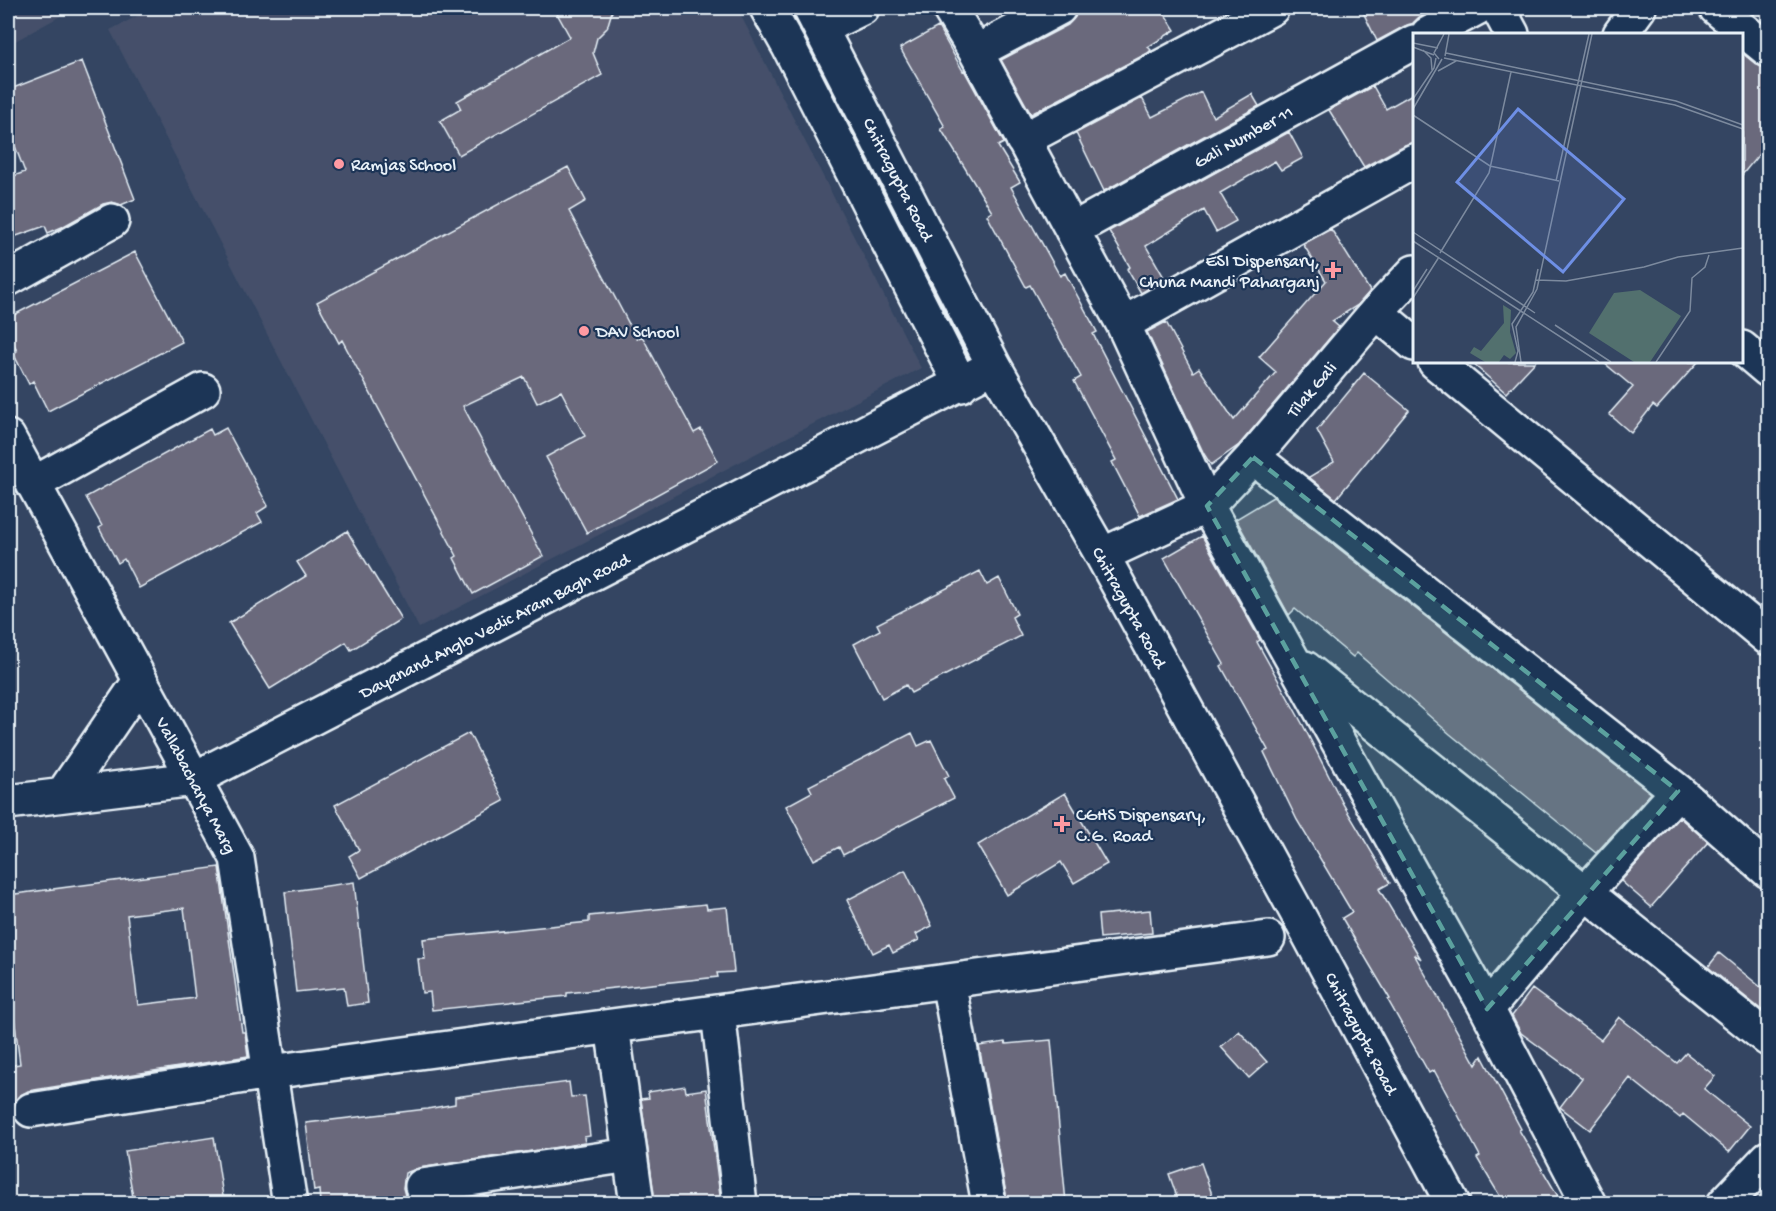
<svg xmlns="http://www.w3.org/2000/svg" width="1776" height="1211" viewBox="0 0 1776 1211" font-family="'Gochi Hand',sans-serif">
	<rect width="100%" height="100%" fill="#344562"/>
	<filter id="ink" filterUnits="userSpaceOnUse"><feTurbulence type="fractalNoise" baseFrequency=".0167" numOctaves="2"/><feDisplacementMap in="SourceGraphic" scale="12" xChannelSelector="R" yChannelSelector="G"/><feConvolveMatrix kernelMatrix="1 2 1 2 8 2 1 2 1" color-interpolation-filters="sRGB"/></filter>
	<g filter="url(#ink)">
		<!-- built -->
		<path fill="#44506a" d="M8,8H75L8,45Z
			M153,8H737L921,368L419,628L110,30Z"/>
		<!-- building -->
		<path fill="#6a697c" stroke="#e8f1f8" stroke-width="1.5" fill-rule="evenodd" d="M554,8H613L607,28L597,38L593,53L602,75L459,155L440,121L461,109L457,101L570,37Z
			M1078,8H1161L1175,30L1148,47L1151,50L1148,53L1031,114L1001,60L1068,25L1075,17Z
			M1361,8H1438L1419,17L1412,24L1405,26L1377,41Z
			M938,27L963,71L964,70L1004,143L998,146L1020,182L1011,187L1060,276L1065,273L1097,332L1093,334L1178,499L1140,516L1112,462L1116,460L1074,381L1081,377L1030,285L1026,287L987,215L992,212L941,129L945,127L900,48Z
			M1742,53L1757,65L1768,68V143L1742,175Z
			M82,61L135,199L121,205L112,202L103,204L62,227L48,233L45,226L8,239V178L25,172L8,128V90Z
			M1373,86L1386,109L1414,93V142L1405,145L1364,167L1329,110Z
			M1201,92L1213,117L1252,94L1259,106L1104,191L1076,133L1142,98L1152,117Z
			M1289,132L1303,158L1281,170L1275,161L1220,193L1236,221L1216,232L1204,210L1146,246L1165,279L1141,293L1127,269L1130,267L1109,231Z
			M568,167L586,201L569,211L637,339L642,336L694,433L701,429L718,461L587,533L546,457L585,436L561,391L537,403L524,377L463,406L543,556L473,594L454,558L457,556L342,340L339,343L317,302Z
			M1331,229L1370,291L1358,305L1332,321L1339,327L1239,445L1211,465L1204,454L1147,332L1166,322L1193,372L1199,368L1234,420L1276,372L1259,357L1326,281L1303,244Z
			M135,252L182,342L48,411L33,381L29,384L13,353L17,351L8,332V318Z
			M1471,362H1535L1506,393Z
			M1603,362H1698L1657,408L1653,405L1631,433L1609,414L1633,387Z
			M1364,373L1409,410L1336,499L1309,477L1334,462L1317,430Z
			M226,428L268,506L257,513L262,522L139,588L124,559L118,563L99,528L102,526L86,497L210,429L213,435Z
			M1273,497L1651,793L1596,853L1450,734L1357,653L1353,657L1295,609L1289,615L1236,519Z
			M347,531L401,619L351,650L346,642L270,689L229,623L306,576L297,562Z
			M1202,536L1260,640L1257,642L1303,725L1343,804L1390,883L1379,889L1421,959L1414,954L1476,1065L1482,1056L1521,1129L1519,1130L1562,1203H1504L1477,1158L1480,1156L1434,1070L1429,1073L1388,1000L1390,999L1342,918L1352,912L1297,820L1264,752L1268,750L1221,666L1224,664L1164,558Z
			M980,571L987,585L999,578L1017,614L1012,617L1021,636L911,693L906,685L882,698L854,644L880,630L877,624Z
			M469,733L504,801L361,878L349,856L359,850L335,805Z
			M912,733L918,746L931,740L949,776L944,779L954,798L843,855L839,847L814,860L786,806L812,792L809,786Z
			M1065,793L1107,864L1074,883L1061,862L1007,895L978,845Z
			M1679,817L1708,842L1651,907L1621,881Z
			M219,867L242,1032H245L248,1056L28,1091L19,1096L12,1104L8,1066L20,1064L8,969V895ZM184,908L195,998L138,1005L127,915Z
			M905,870L932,926L916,934L919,940L893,953L889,945L873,953L847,900Z
			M354,882L368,1003L347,1006L344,987L296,992L285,892Z
			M706,904L707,909L727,907L734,972L717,973L718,977L567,993V996L432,1010L430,992L422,993L418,959H425L423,939L589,922V916Z
			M1150,910L1152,933L1100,938L1098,915Z
			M1719,953L1768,993V1015L1708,967Z
			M1532,989L1601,1040L1619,1017L1677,1063L1686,1053L1715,1076L1704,1089L1750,1126L1729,1152L1683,1114L1680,1118L1630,1078L1590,1130L1560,1107L1582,1078L1521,1033L1512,1016Z
			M1239,1031L1267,1062L1249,1078L1221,1047Z
			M1051,1040L1066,1203H1022V1197L1007,1199L979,1046L1005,1042L1006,1044Z
			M569,1082L571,1097L585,1096L590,1136L584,1137L585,1143L419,1168L405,1173L403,1188L407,1203H320L319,1190L314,1191L306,1123L427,1109L455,1104V1097Z
			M685,1086L686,1092L706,1089L721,1203H655L641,1099L649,1098L648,1092Z
			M214,1137L224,1203H134L125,1151Z
			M1201,1163L1215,1203H1179L1169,1174Z"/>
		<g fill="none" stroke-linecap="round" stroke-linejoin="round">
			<!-- minor casing -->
			<g stroke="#e8f1f8" stroke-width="38">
				<path id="minor" d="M767,8L788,45L961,385
					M810,8L994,366L1102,555L1301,920L1453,1204
					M949,8L976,52L1123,324L1207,506L1487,1009L1589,1204
					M1498,8L1512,34
					M1716,8L1768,50
					M821,28L862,8
					M1428,34L1477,8
					M1620,34L1639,8
					M976,52L1059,8
					M1023,140L1272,8
					M1072,230L1414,42
					M8,279L112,221
					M1376,312L1414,344
					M1123,324L1414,161
					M1742,348L1768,370
					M1435,362L1768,638
					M8,437L237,858L290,1204
					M1253,457L1678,791L1768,871
					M33,484L203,390
					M1102,555L1207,506L1253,457L1376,312L1414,272
					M1305,668L1768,1039
					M62,795L140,681
					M8,802L194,779L994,366
					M948,981L989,1204
					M1487,1009L1585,893L1678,791
					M718,1012L740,1204
					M612,1026L637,1204
					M31,1110L270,1072L1268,938
					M422,1186L630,1155
					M1724,1204L1768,1158"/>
			</g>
			<!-- minor -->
			<use href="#minor" stroke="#1d3557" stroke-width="33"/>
		</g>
	</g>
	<!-- marked area -->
	<path fill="#5ba19e" fill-opacity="0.2" stroke="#5ba19e" stroke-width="4.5" stroke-dasharray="12 8" stroke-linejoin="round" d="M1253,457L1678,791L1487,1009L1207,506Z"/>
	<!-- markers -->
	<g fill="#ff9aa2" stroke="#1d3557" stroke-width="2">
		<circle cx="339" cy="164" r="6"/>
		<path d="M1330 261h6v6h6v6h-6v6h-6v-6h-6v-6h6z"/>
		<circle cx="584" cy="331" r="6"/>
		<path d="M1059 815h6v6h6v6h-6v6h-6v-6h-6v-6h6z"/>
	</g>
	<g text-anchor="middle" stroke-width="4.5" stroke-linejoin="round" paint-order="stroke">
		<!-- street labels -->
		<g font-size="18" fill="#e8f1f8" stroke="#1d3557">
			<text transform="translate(1243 136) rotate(-29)" y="6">Gali Number 11</text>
			<text transform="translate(899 179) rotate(63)" y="6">Chitragupta Road</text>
			<text transform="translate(1311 389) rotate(-50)" y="6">Tilak Gali</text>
			<text transform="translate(1130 607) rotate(61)" y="6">Chitragupta Road</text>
			<text transform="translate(494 625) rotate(-27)" y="6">Dayanand Anglo Vedic Aram Bagh Road</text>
			<text transform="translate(197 785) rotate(62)" y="6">Vallabacharya Marg</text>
			<text transform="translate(1362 1033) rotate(62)" y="6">Chitragupta Road</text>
		</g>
		<!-- poi labels -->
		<g font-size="18" fill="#e8f1f8" stroke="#1d3557" text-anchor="start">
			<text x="351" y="170">Ramjas School</text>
			<text x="1320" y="266" text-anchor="end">ESI Dispensary,<tspan x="1320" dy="21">Chuna Mandi Paharganj</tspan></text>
			<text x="596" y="337">DAV School</text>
			<text x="1076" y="820">CGHS Dispensary,<tspan x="1076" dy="21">C.G. Road</tspan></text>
		</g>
	</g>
	<!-- overview -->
	<g transform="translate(1413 33)">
		<rect width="330" height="330" fill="#344562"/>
		<path d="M227,257L268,283L237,329H221L176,300L201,260ZM90,272L98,277L97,299L103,320L97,326L91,322L86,329H72L57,320L61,314L68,318L91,290Z" fill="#52706e"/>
		<path fill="none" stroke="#7c8a9e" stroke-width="1.5" d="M0,10L25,15M0,14L21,22M10,17L18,25L19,37M33,20L263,68L330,92M32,23L36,1M31,25L262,72L330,96M26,26L21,20L31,1M25,38L43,28M0,66L21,35L23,25M0,76L29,26M0,82L77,133L146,148M143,148L176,1M0,199L122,280M0,208L186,329M27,220L76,140L98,39M123,247L153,248L231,234L265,224L330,215M0,258L14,236M0,265L26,224M142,292L198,329M102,329L105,318L99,291L120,259L125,236M108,329L103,294L124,256L179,1M243,329L277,278L279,245L292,234L296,222"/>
		<path fill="#6e8fe5" fill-opacity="0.15" stroke="#6e8fe5" stroke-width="3" d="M105,76L211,166L150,239L44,149Z"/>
		<rect width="330" height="330" fill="none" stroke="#e8f1f8" stroke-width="3"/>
	</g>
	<!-- margin -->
	<rect width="1776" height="1211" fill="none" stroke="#1d3557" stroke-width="30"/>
	<rect x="15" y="15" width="1746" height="1181" fill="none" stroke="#e8f1f8" stroke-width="2" filter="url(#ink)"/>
</svg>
